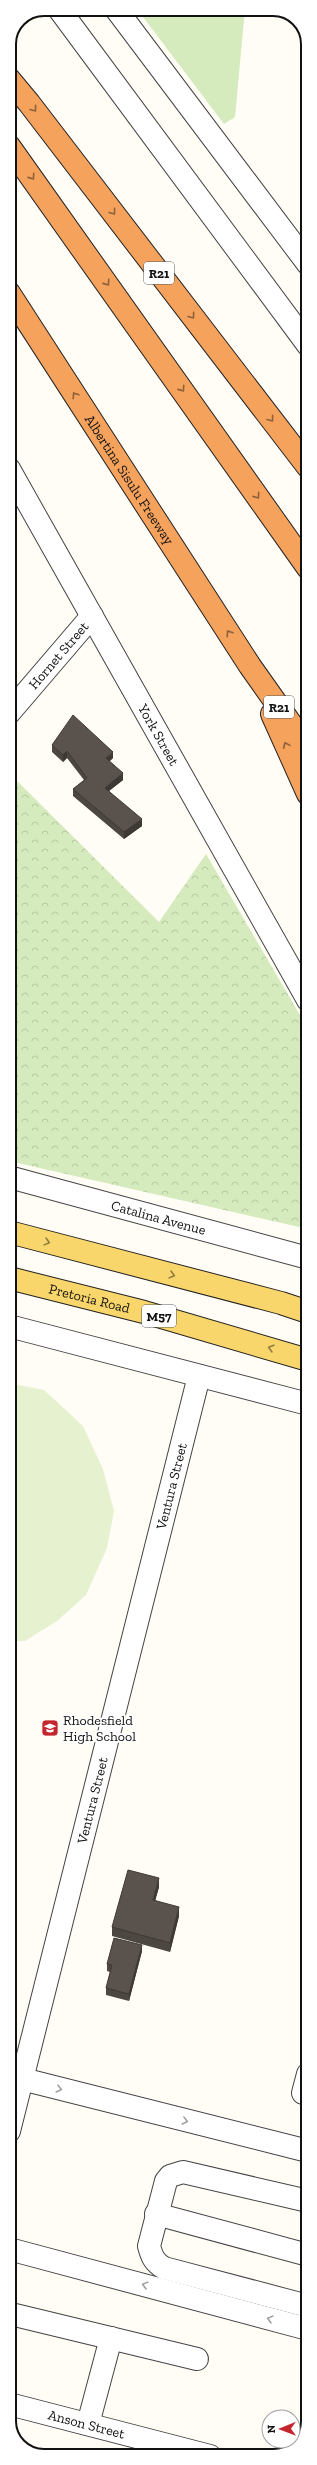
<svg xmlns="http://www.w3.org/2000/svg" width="317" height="2465" viewBox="0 0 317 2465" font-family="'Zilla Slab',serif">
	<defs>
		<pattern id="park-crowns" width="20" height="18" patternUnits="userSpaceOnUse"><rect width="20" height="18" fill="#d5ebbd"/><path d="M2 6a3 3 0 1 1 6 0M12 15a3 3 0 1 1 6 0" fill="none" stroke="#b6c8a1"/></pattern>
	</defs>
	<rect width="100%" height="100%" fill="#fffdf5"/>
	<!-- grass -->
	<path fill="#d5ebbd" d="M137,9H245L235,117L224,124Z"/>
	<!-- park -->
	<path fill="url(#park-crowns)" d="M9,773L159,922L206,854L308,1029V1229L9,1161Z"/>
	<!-- pitch -->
	<path fill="#e6f2cf" d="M9,1383L44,1390L83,1426L103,1469L114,1511L107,1548L86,1595L57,1621L25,1641H9Z"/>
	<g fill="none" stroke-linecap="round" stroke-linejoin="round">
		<!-- minor casing -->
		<g stroke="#444" stroke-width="24">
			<g id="minor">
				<path d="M59,9L308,345"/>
				<path d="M116,9L308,264"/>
				<path id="s1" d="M9,469L308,1000"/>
				<path id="s2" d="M9,713L92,616"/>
				<path id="s3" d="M9,1177L308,1258"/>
				<path d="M9,1326L308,1404"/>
				<path d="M22,2079L308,2151"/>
				<path d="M303,2093L308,2074"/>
				<path id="s4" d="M9,2131L199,1376"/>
				<path d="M308,2201L183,2172L170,2176L166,2181L149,2246C152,2257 154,2262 164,2268L308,2306"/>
				<path d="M156,2214L308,2255"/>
				<path d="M9,2249L308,2329"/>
				<path d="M15,2315L197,2359"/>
				<path id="s5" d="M9,2404L210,2456"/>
				<path d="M88,2424L111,2338"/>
			</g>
		</g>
		<!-- major casing -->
		<g stroke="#222" stroke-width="24">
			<g id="major">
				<path d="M9,1232L281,1303L308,1312"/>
				<path id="s6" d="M9,1278L144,1312L308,1360"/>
			</g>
		</g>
		<!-- highway casing -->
		<g stroke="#222" stroke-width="24">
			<g id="highway">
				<path d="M9,79L29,103L308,467"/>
				<path d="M9,146L308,568"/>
				<path id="s7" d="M9,293L250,666L308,748"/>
				<path d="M272,714L308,794"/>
			</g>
		</g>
		<!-- minor -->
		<use href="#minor" stroke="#fff" stroke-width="22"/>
		<!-- major -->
		<use href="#major" stroke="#f9d66b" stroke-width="22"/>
		<!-- highway -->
		<use href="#highway" stroke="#f5a25d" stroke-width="22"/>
	</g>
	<!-- wall -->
	<path fill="#4d4742" d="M52,745L113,758L109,761L123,780L109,791L142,826L124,839L73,796V789L84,780L67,758L63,762L52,752Z
		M159,1887L155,1900L179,1916L170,1952L112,1936V1927Z
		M142,1951L129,2001L106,1995V1988L110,1972L107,1971V1964Z"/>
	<!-- shaded-wall -->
	<path fill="#3f3936" d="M67,751V758L63,762V755Z
		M113,752V758L106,765V758Z
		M123,773V780L105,794V788Z
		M142,819V826L124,839V832Z
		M159,1878V1887L153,1909V1900Z
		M179,1907V1916L170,1952V1943Z
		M142,1945V1951L129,2001V1994Z"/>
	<!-- building -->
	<path fill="#5a524d" stroke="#3f3936" d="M73,715L113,752L106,758L123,773L105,788L142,819L124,832L73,789L87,778L67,751L63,755L52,745Z
		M128,1870L159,1878L153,1900L179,1907L170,1943L112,1927Z
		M114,1938L142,1945L129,1994L106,1988L112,1965L107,1964Z"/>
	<!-- one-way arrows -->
	<defs><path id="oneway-chevron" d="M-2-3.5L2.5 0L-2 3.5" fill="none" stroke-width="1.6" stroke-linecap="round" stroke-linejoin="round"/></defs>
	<g stroke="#8e613b">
		<use href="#oneway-chevron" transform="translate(34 109) rotate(53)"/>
		<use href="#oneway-chevron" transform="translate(32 177) rotate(55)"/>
		<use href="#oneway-chevron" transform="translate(113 212) rotate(53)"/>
		<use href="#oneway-chevron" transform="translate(107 283) rotate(55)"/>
		<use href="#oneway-chevron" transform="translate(192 316) rotate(53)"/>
		<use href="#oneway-chevron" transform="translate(182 389) rotate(55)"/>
		<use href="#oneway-chevron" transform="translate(75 395) rotate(-123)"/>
		<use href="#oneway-chevron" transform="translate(271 419) rotate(53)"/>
		<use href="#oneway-chevron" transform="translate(257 496) rotate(55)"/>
		<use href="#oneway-chevron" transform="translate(229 633) rotate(-123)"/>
		<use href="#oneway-chevron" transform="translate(286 745) rotate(-114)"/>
	</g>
	<g stroke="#917d42">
		<use href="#oneway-chevron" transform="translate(47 1242) rotate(15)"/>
		<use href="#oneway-chevron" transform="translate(172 1275) rotate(15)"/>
		<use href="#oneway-chevron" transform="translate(271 1348) rotate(-164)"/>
	</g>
	<g stroke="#a0a0a0">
		<use href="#oneway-chevron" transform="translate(59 2089) rotate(14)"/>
		<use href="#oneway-chevron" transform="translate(185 2121) rotate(14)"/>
		<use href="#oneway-chevron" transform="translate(145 2285) rotate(-165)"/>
		<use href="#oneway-chevron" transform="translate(270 2319) rotate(-165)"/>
	</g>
	<!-- icons -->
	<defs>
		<g id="school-square" transform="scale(0.9)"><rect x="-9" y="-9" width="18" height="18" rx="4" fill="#c4262e" stroke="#fff"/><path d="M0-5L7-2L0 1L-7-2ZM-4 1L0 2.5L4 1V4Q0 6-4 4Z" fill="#fff"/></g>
	</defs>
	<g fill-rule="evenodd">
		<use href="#school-square" x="50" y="1728"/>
	</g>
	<g text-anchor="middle" stroke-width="4" stroke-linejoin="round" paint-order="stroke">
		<!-- shield labels -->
		<g fill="#fff" stroke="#585858" stroke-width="1">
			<rect x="144" y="262" width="30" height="22" rx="3"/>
			<rect x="264" y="696" width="30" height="22" rx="3"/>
			<rect x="142" y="1305" width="34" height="22" rx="3"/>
		</g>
		<g font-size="13" font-weight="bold" fill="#111">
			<text x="159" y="278">R21</text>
			<text x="279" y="712">R21</text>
			<text x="159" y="1321">M57</text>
		</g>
		<!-- street labels -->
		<g font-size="14" fill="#111" stroke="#fff">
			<text dy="5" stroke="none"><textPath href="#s7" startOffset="222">Albertina Sisulu Freeway</textPath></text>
			<text dy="5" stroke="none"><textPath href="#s2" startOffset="76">Hornet Street</textPath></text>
			<text dy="5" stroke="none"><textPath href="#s1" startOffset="305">York Street</textPath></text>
			<text dy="5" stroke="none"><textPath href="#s3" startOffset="155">Catalina Avenue</textPath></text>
			<text dy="5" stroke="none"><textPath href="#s6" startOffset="83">Pretoria Road</textPath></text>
			<text dy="5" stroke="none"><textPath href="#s4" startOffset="665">Ventura Street</textPath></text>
			<text dy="5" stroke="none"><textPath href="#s4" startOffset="341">Ventura Street</textPath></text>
			<text dy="5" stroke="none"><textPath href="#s5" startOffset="80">Anson Street</textPath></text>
		</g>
		<!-- poi labels -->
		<g font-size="14" fill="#111" stroke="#fff" text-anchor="start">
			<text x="63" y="1725">Rhodesfield<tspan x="63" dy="16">High School</tspan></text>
		</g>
	</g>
	<!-- crop -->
	<path d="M0 0H317V2465H0ZM44 16H273A28 28 0 0 1 301 44V2421A28 28 0 0 1 273 2449H44A28 28 0 0 1 16 2421V44A28 28 0 0 1 44 16Z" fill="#fff" fill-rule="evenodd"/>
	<path fill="none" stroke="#111" stroke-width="2" d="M44 16H273A28 28 0 0 1 301 44V2421A28 28 0 0 1 273 2449H44A28 28 0 0 1 16 2421V44A28 28 0 0 1 44 16Z"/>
	<!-- north arrow -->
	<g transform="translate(281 2429) rotate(269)"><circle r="19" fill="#ffffff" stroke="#a0a0a0"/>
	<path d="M0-3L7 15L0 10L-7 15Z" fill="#c4262e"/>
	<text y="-6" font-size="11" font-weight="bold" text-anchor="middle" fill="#111111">N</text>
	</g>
</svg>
